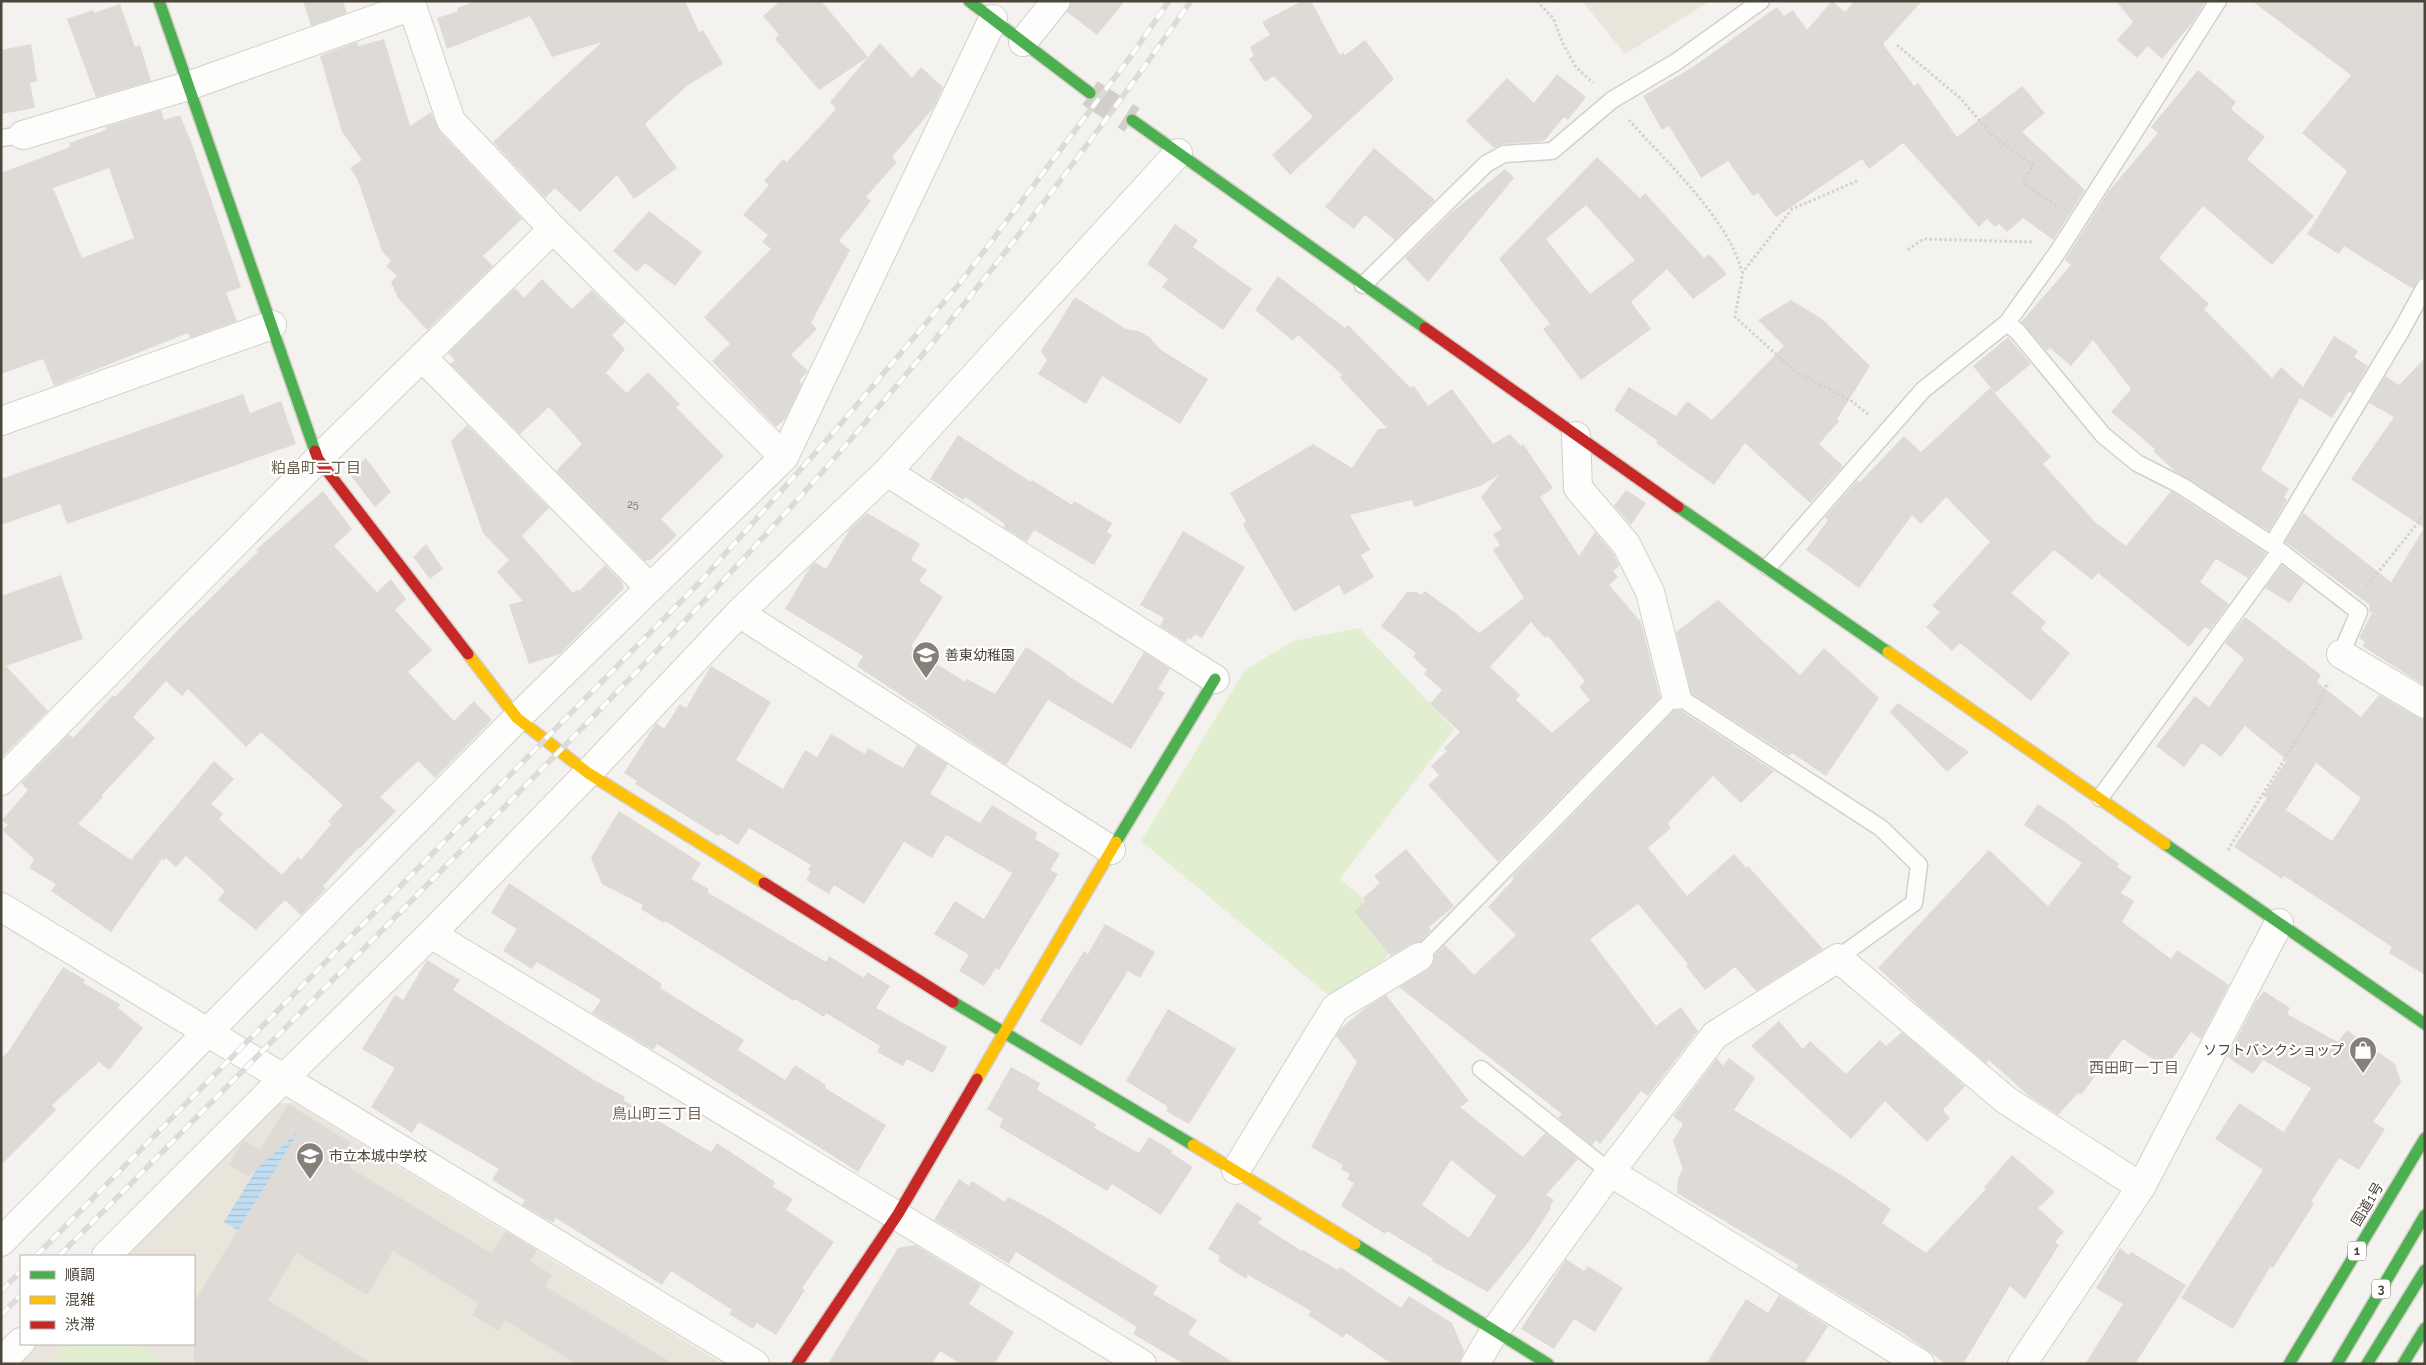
<svg xmlns="http://www.w3.org/2000/svg" width="2426" height="1365" viewBox="0 0 2426 1365" font-family="Raleway,'Noto Sans JP',sans-serif">
	<defs>
		<pattern id="water-rules" width="6" height="5" patternUnits="userSpaceOnUse" patternTransform="scale(1.25)"><rect width="6" height="5" fill="#c0ddf1"/><path d="M0 2.5h6" fill="none" stroke="#a6bfcf"/></pattern>
	</defs>
	<rect width="100%" height="100%" fill="#f4f2ee"/>
	<!-- education -->
	<path fill="#eae5da" d="M1582,1H1710L1625,54Z
		M277,1103H294L723,1364H18L38,1344H194V1256H125Z"/>
	<!-- green -->
	<path fill="#e1eecf" d="M1359,628L1454,729L1340,879L1406,935L1342,1006L1141,841L1245,670L1293,641Z
		M68,1344H133L165,1364H50Z"/>
	<!-- water -->
	<path fill="url(#water-rules)" d="M288,1118L329,1143L265,1247L224,1222Z"/>
	<!-- building -->
	<path fill="#dedbd6" fill-rule="evenodd" d="M303,1H343L347,13L311,26Z
		M476,1H685L699,32L703,30L723,64L688,85L645,124L677,168L634,199L617,175L580,212L555,188L545,198L493,142L602,42L552,57L530,16L447,49L437,18L458,11L457,8Z
		M780,1H821L868,57L819,90L775,39L779,35L763,16Z
		M1071,1H1125L1097,35L1067,12Z
		M1302,1H1311L1340,55L1343,52L1345,55L1365,40L1394,79L1290,175L1272,155L1313,117L1274,76L1265,82L1249,59L1254,56L1250,47L1270,35L1262,22Z
		M1832,1L1845,12L1854,1H1922L1883,44L1914,86L1918,83L1957,137L2022,86L2045,113L2022,132L2085,190L2053,240L2023,218L2007,232L1999,224L1995,227L1987,219L1979,227L1903,143L1869,169L1862,159L1776,217L1758,193L1753,196L1728,161L1701,178L1669,126L1662,130L1643,96L1693,67L1777,7L1784,16L1793,10L1807,30Z
		M2116,1H2206L2192,23L2162,59L2148,46L2137,58L2117,40L2133,22Z
		M2252,1H2425V277L2419,279L2413,289L2344,246L2339,254L2307,234L2347,171L2302,133L2351,75Z
		M120,4L135,47L140,45L151,81L96,97L67,19L93,10L94,13Z
		M384,39L410,126L431,112L440,132L522,219L483,256L493,266L427,330L398,298L391,282L397,276L386,266L391,261L382,251L357,178L350,168L362,160L342,132L320,56L357,42L359,46Z
		M880,43L912,78L921,67L943,87L934,107L892,157L897,162L866,197L871,201L839,241L850,250L811,323L817,329L791,355L808,371L799,381L802,384L785,419L776,427L712,361L730,344L704,317L771,249L762,242L768,235L743,215L769,185L764,181L783,159L787,162L836,109L830,102Z
		M31,44L37,81L30,83L35,108L1,114V50Z
		M2198,70L2236,102L2231,109L2265,137L2247,159L2314,216L2272,265L2203,206L2159,258L2209,304L2204,309L2272,378L2281,367L2303,387L2334,336L2358,351L2354,357L2368,366L2352,393L2349,391L2332,418L2300,398L2261,470L2289,489L2284,497L2287,500L2269,531L2176,472L2153,451L2155,449L2111,412L2131,389L2093,340L2071,366L2050,348L2047,351L2021,322L2071,265L2065,260L2108,192L2158,133L2151,127Z
		M1557,74L1586,97L1568,120L1564,117L1544,141L1503,144L1494,148L1466,121L1507,78L1534,103Z
		M161,110L164,120L180,115L192,144L241,287L226,293L237,321L190,338L188,333L54,386L43,359L1,374V173L70,147L69,143L106,130L105,127ZM109,168L134,238L82,258L53,188Z
		M1374,148L1435,200L1395,240L1365,215L1354,229L1325,207Z
		M1597,157L1640,198L1645,193L1704,258L1709,254L1727,274L1693,299L1667,269L1631,302L1651,329L1581,380L1543,329L1550,324L1499,259ZM1586,205L1635,260L1590,294L1546,239Z
		M1505,169L1514,178L1428,282L1405,258L1451,213Z
		M649,211L702,252L675,286L645,263L637,272L613,251Z
		M1175,224L1198,240L1193,247L1252,289L1223,330L1162,287L1168,279L1147,264Z
		M1278,276L1345,328L1348,325L1411,388L1414,386L1428,406L1452,389L1493,444L1510,434L1521,446L1523,444L1553,488L1540,497L1579,556L1595,532L1613,553L1619,566L1613,571L1618,577L1609,585L1641,622L1660,697L1498,862L1428,785L1439,775L1431,766L1447,751L1444,748L1460,732L1430,704L1442,690L1424,674L1427,670L1413,657L1416,653L1381,626L1407,592H1417L1421,595L1425,591L1458,615L1479,633L1524,598L1493,550L1500,545L1493,534L1502,529L1481,497L1499,475L1480,486L1414,507L1412,500L1350,515L1370,550L1361,555L1374,577L1344,595L1339,585L1294,612L1243,525L1246,521L1230,493L1313,444L1352,468L1378,429L1387,428L1340,378L1342,375L1298,335L1293,341L1255,310ZM1531,622L1545,638L1548,636L1585,681L1579,687L1590,700L1552,733L1516,700L1520,695L1490,667Z
		M542,279L572,309L592,290L625,322L612,335L625,349L606,373L627,393L648,372L680,404L676,407L724,456L661,519L677,535L651,560L645,561L556,471L582,444L549,407L520,434L450,364L455,360L448,353L515,288L524,298Z
		M1075,297L1126,329L1138,331L1149,337L1161,350L1208,379L1180,424L1102,376L1086,404L1038,374L1047,360L1041,351Z
		M1791,300L1822,319L1870,366L1837,419L1839,421L1819,444L1843,466L1810,503L1745,443L1714,485L1656,443L1658,441L1614,410L1629,387L1676,416L1687,401L1712,420L1784,346L1758,320Z
		M2008,337L2031,364L1995,393L1973,366Z
		M2425,358V686L2362,646L2365,642L2359,638L2372,613L2369,611L2370,605L2285,542L2303,513L2391,582L2424,528L2351,479L2394,417L2369,403L2385,376L2399,385Z
		M1990,388L2051,457L2043,464L2095,522L2126,546L2171,491L2266,553L2248,578L2216,559L2200,582L2229,604L2210,630L2205,627L2189,647L2098,573L2092,580L2054,550L2011,593L2046,622L2041,629L2070,653L2031,701L1960,643L1952,651L1926,627L1940,612L1932,606L1990,542L1946,497L1921,524L1912,515L1859,588L1806,550L1828,520L1825,517L1858,480L1860,482L1904,436L1921,452Z
		M243,394L250,413L281,401L296,444L67,524L60,504L1,525V479Z
		M467,425L549,508L522,536L573,593L577,589L579,591L605,565L622,582L624,588L560,654L529,664L509,605L523,601L497,572L509,560L483,533L451,441Z
		M958,435L1031,482L1032,480L1072,505L1074,501L1112,523L1107,532L1112,535L1094,565L1034,530L1027,542L1003,527L1005,524L965,497L963,500L930,479Z
		M366,458L391,492L375,507L348,472Z
		M1626,490L1646,503L1631,525L1614,506Z
		M323,491L352,529L334,546L377,592L391,579L406,599L395,610L432,650L408,672L454,721L474,701L492,720L435,778L418,761L380,797L396,811L360,848L359,847L323,886L326,889L301,915L285,900L256,930L218,900L225,891L186,856L176,867L166,858L164,861L162,859L111,932L51,891L56,884L29,868L34,859L2,830L8,825L2,820L28,790L21,783L69,734L73,738L113,695L115,697L176,632L240,569L258,552L256,550ZM166,681L182,696L188,689L246,747L261,732L343,805L328,821L331,824L301,860L298,857L282,875L219,819L223,814L211,804L234,779L214,761L131,860L78,824L103,797L101,796L155,738L133,717Z
		M867,513L920,544L911,560L927,570L919,581L943,597L911,647L965,682L967,679L995,694L1026,647L1066,673L1065,674L1113,704L1144,652L1170,669L1158,689L1165,693L1131,749L1048,700L1006,765L857,666L863,656L785,609L810,567L815,562L826,569L850,529Z
		M1183,531L1245,567L1202,638L1195,634L1191,640L1188,638L1186,642L1160,626L1164,618L1140,605Z
		M426,544L443,569L430,579L413,557Z
		M2282,565L2304,582L2290,603L2265,588Z
		M61,575L83,639L6,666L48,711L1,758V596Z
		M1718,600L1800,675L1824,648L1879,698L1826,776L1792,753L1789,756L1691,693L1676,632Z
		M2245,617L2321,675L2317,682L2361,717L2379,695L2417,717L2425,720V975L2389,953L2392,947L2324,902L2284,876L2282,879L2234,847L2267,798L2263,796L2287,760L2245,726L2221,757L2202,743L2184,767L2156,746L2195,696L2209,707L2244,659L2225,643ZM2316,763L2361,798L2332,841L2271,800L2286,810Z
		M711,666L771,702L736,760L783,789L805,750L817,757L831,734L865,754L868,748L903,768L917,745L948,764L930,794L980,823L992,805L1038,833L1035,839L1060,854L1050,870L1058,874L999,970L996,968L984,986L959,971L969,955L934,934L955,901L984,919L1012,873L946,835L932,858L904,842L864,904L834,885L829,894L806,880L811,871L808,870L811,865L749,828L738,845L720,834L718,836L635,784L637,781L624,773L654,726L656,723L664,729L680,704L686,708Z
		M1898,703L1969,752L1947,772L1890,712Z
		M1675,710H1680L1774,771L1741,803L1713,776L1668,823L1671,828L1648,848L1687,896L1734,854L1746,868L1748,866L1823,949L1756,991L1735,967L1705,990L1686,966L1688,964L1638,904L1590,939L1656,1026L1681,1007L1698,1031L1648,1096L1641,1091L1600,1144L1596,1140L1592,1145L1558,1118L1562,1114L1399,987L1427,970L1433,964L1434,956L1445,945L1474,975L1516,935L1488,907L1514,879L1512,877Z
		M2038,804L2065,822L2119,864L2117,867L2132,877L2121,893L2134,901L2122,922L2171,959L2177,950L2229,985L2201,1039L2191,1032L2166,1068L2123,1039L2081,1095L2078,1093L2058,1115L2029,1096L1989,1060L1986,1063L1918,1005L1878,968L1989,850L2048,906L2082,863L2024,825Z
		M619,811L701,863L691,879L709,889L707,892L826,962L829,956L864,978L867,972L890,986L876,1008L947,1047L933,1073L907,1059L903,1066L877,1052L880,1046L826,1013L824,1017L795,999L794,1001L665,921L664,923L641,909L643,905L602,884L591,858Z
		M1406,849L1454,906L1429,927L1431,930L1420,942L1411,944L1391,956L1354,911L1366,901L1363,898L1380,883L1374,876Z
		M509,883L662,984L660,988L744,1040L738,1050L785,1080L795,1065L826,1085L825,1088L886,1125L858,1172L657,1044L653,1050L592,1013L601,1000L537,962L532,969L503,951L517,929L491,913Z
		M1105,924L1155,952L1140,978L1128,971L1081,1046L1040,1021L1084,951L1088,954Z
		M427,960L460,980L453,990L594,1080L625,1097L623,1100L711,1152L717,1143L775,1182L773,1187L793,1199L786,1210L834,1242L802,1288L805,1290L776,1335L757,1323L753,1329L729,1314L732,1310L671,1271L662,1285L556,1218L553,1223L522,1205L525,1200L492,1180L499,1169L419,1122L412,1133L371,1107L395,1068L362,1049L395,995L403,1000Z
		M63,967L85,980L83,983L120,1004L118,1008L143,1028L109,1070L99,1062L52,1105L56,1110L1,1165V1058L8,1052Z
		M2264,991L2290,1008L2287,1014L2338,1042L2347,1030L2395,1064L2401,1082L2373,1122L2385,1129L2359,1170L2339,1158L2311,1202L2314,1204L2273,1268L2270,1267L2233,1329L2181,1298L2263,1170L2215,1139L2239,1103L2284,1132L2311,1088L2263,1060L2253,1074L2227,1057L2255,1003Z
		M1386,995L1469,1101L1460,1107L1523,1157L1545,1133L1578,1159L1546,1195L1554,1200L1550,1207L1551,1208L1530,1240L1488,1292L1432,1261L1433,1259L1387,1231L1385,1234L1341,1206L1354,1183L1347,1179L1350,1174L1341,1169L1343,1165L1311,1147L1357,1062L1336,1036L1340,1029L1368,1006ZM1451,1160L1496,1196L1469,1238L1422,1205Z
		M1168,1009L1236,1049L1189,1124L1166,1111L1168,1108L1165,1105L1126,1081Z
		M1779,1021L1803,1049L1810,1041L1846,1074L1880,1040L1886,1046L1902,1032L1965,1086L1943,1110L1950,1118L1927,1142L1885,1101L1851,1139L1751,1046Z
		M1717,1058L1723,1066L1729,1058L1755,1078L1734,1110L1846,1178L1891,1209L1882,1223L1926,1253L1986,1189L1984,1187L2012,1155L2055,1192L2038,1208L2064,1232L2055,1242L2059,1245L2025,1299L2010,1286L1963,1364H1946L1904,1334L1796,1269L1798,1265L1677,1193L1678,1178L1683,1169L1673,1141L1683,1124L1673,1116Z
		M1011,1067L1040,1083L1037,1090L1096,1124L1094,1128L1139,1153L1149,1137L1173,1151L1171,1153L1193,1167L1161,1215L1112,1184L1107,1191L999,1127L1003,1119L987,1109Z
		M288,1104L351,1143L343,1157L352,1162L349,1167L491,1253L506,1231L537,1250L530,1261L552,1275L545,1286L674,1364H576L505,1320L499,1331L472,1315L479,1303L393,1251L367,1295L297,1253L268,1300L373,1364H194V1302L298,1132L248,1177L229,1165L244,1140L260,1150Z
		M959,1179L969,1186L972,1181L1005,1202L1008,1197L1044,1216L1158,1286L1153,1294L1197,1320L1188,1334L1236,1364H1184L1133,1334L1137,1327L1016,1252L1009,1264L934,1220Z
		M1237,1202L1262,1218L1258,1223L1302,1251L1303,1250L1338,1270L1340,1267L1401,1308L1409,1296L1452,1323L1464,1351L1459,1364H1392L1346,1333L1343,1338L1308,1315L1311,1311L1248,1275L1246,1279L1218,1261L1220,1256L1208,1249Z
		M915,1245L981,1285L969,1304L1014,1332L994,1364H961L940,1351L932,1364H828L898,1248Z
		M2120,1248L2129,1255L2131,1252L2186,1285L2135,1364H2085L2123,1304L2096,1288Z
		M1566,1259L1584,1271L1588,1266L1623,1288L1595,1332L1574,1319L1554,1349L1521,1329Z
		M1779,1295L1828,1326L1804,1364H1706L1746,1299L1768,1313Z"/>
	<g fill="none" stroke-linecap="round" stroke-linejoin="round">
		<!-- secondary-tunnel -->
		<path stroke="#d2cfca" stroke-width="28" stroke-dasharray="28 14" stroke-linecap="butt" d="M1090,93L1132,120"/>
		<!-- lane casing -->
		<g stroke="#d2d0cb" stroke-width="19">
			<path id="lane" d="M1,138L23,135
				M1363,285L1486,164L1504,154L1552,151L1612,100L1676,62L1761,1
				M2007,323L2018,332L2103,435L2137,463L2182,486L2272,545
				M2280,551L2359,612L2341,654
				M1768,567L1923,390L2007,323L2057,253L2218,1
				M2100,798L2280,551L2272,545L2401,331L2425,287
				M1419,957L1676,695L1881,828L1919,865L1914,903L1838,958
				M1481,1069L1610,1172"/>
		</g>
		<!-- street casing -->
		<g stroke="#d2d0cb" stroke-width="30">
			<path id="street" d="M1023,42L1056,1
				M23,135L188,86L412,6L451,121L553,229L784,457
				M422,357L650,588
				M1,421L272,325
				M1576,436L1578,488L1626,544L1650,592L1676,695
				M887,472L1215,679
				M739,613L1111,850
				M2341,654L2425,704
				M1,781L318,459L553,229
				M1,907L755,1364
				M431,934L1142,1364
				M1236,1170L1335,1008L1419,957
				M1610,1172L1920,1364
				M1,1242L517,718L784,457L993,19
				M106,1256L284,1078L431,934L588,773L739,613L887,472L1178,153
				M1,1362L21,1342
				M1475,1364L1494,1332L1610,1172L1715,1035L1838,958L2006,1100L2141,1187
				M2022,1364L2141,1187L2279,923"/>
		</g>
		<!-- fast casing -->
		<g stroke="#d3cfc5" stroke-width="14">
			<path id="fast" d="M159,1L315,451
				M969,1L1090,93
				M1132,120L1425,328
				M1678,507L1888,652
				M1116,842L1215,679
				M2165,844L2425,1024
				M953,1002L1193,1145
				M1355,1244L1548,1364
				M2289,1364L2425,1138
				M2337,1364L2425,1215
				M2367,1364L2425,1270
				M2403,1364L2425,1328"/>
		</g>
		<!-- slow casing -->
		<g stroke="#d3cfc5" stroke-width="14">
			<path id="slow" d="M1888,652L2165,844
				M468,654L517,718L588,773L764,883
				M977,1079L1116,842
				M1193,1145L1355,1244"/>
		</g>
		<!-- jam casing -->
		<g stroke="#d3cfc5" stroke-width="14">
			<path id="jam" d="M1425,328L1678,507
				M315,451L318,459L468,654
				M764,883L953,1002
				M797,1364L898,1214L977,1079"/>
		</g>
		<!-- path -->
		<path stroke="#d3d2cc" stroke-width="3" stroke-dasharray="2.5 2.5" stroke-linecap="butt" d="M1537,1L1553,18L1563,44L1576,67L1593,83
			M1897,45L1960,98L1993,136L2033,165L2023,183L2057,206
			M1629,120C1666,162 1728,218 1742,272
			M1857,181L1792,209L1743,272L1735,317L1797,373L1850,400L1869,415
			M1908,250L1923,239L2034,242
			M2367,586L2425,514
			M2228,850L2317,707L2328,682"/>
		<!-- lane -->
		<use href="#lane" stroke="#fdfdfc" stroke-width="16"/>
		<!-- street -->
		<use href="#street" stroke="#fdfdfc" stroke-width="28"/>
		<!-- fast -->
		<use href="#fast" stroke="#4caf50" stroke-width="11"/>
		<!-- slow -->
		<use href="#slow" stroke="#ffc107" stroke-width="11"/>
		<!-- jam -->
		<use href="#jam" stroke="#c62828" stroke-width="11"/>
		<!-- rail casing -->
		<g stroke="#dbdbda" stroke-width="5.5">
			<path id="rail" d="M36,1256L701,581L833,433L960,283L1131,56L1169,1
				M59,1256C183,1131 307,1006 430,882C574,737 718,592 852,438C973,299 1085,152 1191,1
				M1,1291L21,1271
				M1,1315L21,1295"/>
		</g>
		<!-- rail -->
		<use href="#rail" stroke="#fff" stroke-width="4" stroke-dasharray="11" stroke-linecap="butt"/>
	</g>
	<!-- icons -->
	<defs>
		<g id="school-pin" transform="scale(1.4375)"><path d="M0 17L-7.5 6A9.5 9.5 0 1 1 7.5 6Z" fill="#868178" stroke="#fff"/><path d="M0-5L7-2L0 1L-7-2ZM-4 1L0 2.5L4 1V4Q0 6-4 4Z" fill="#fff"/></g>
		<g id="shop-pin" transform="scale(1.4375)"><path d="M0 17L-7.5 6A9.5 9.5 0 1 1 7.5 6Z" fill="#868178" stroke="#fff"/><path d="M-5-2.5h2.3a2.7 3.5 0 0 1 5.4 0H5L5.5 6h-11ZM-1.5-2.5h3a1.5 2.3 0 0 0-3 0Z" fill="#fff"/></g>
	</defs>
	<g fill-rule="evenodd">
		<use href="#school-pin" x="926" y="655"/>
		<use href="#shop-pin" x="2363" y="1050"/>
		<use href="#school-pin" x="310" y="1156"/>
	</g>
	<g text-anchor="middle" stroke-width="4.5" stroke-linejoin="round" paint-order="stroke">
		<!-- number labels -->
		<g font-size="11" fill="#706a61">
			<text x="633" y="508">25</text>
		</g>
		<!-- shield labels -->
		<g fill="#fff" stroke="#817c74" stroke-width="1">
			<rect x="2348" y="1241.5" width="18" height="19" rx="4"/>
			<rect x="2372" y="1279.5" width="18" height="19" rx="4"/>
		</g>
		<g font-size="12" font-weight="bold" fill="#4b4439">
			<text x="2357" y="1255">1</text>
			<text x="2381" y="1293">3</text>
		</g>
		<!-- poi labels -->
		<g font-size="14" fill="#4b4439" stroke="#fff" text-anchor="start">
			<text x="945" y="660">善東幼稚園</text>
			<text x="2344" y="1055" text-anchor="end">ソフトバンクショップ</text>
			<text x="329" y="1161">市立本城中学校</text>
		</g>
		<!-- street labels -->
		<g font-size="14" fill="#4b4439" stroke="#fff">
			<text transform="translate(2367 1204) rotate(-59)" y="5">国道1号</text>
		</g>
		<!-- neighbourhood labels -->
		<g font-size="15" fill="#6e6250" stroke="#fff">
			<text x="316" y="473">粕畠町二丁目</text>
			<text x="2134" y="1073">西田町一丁目</text>
			<text x="657" y="1119">鳥山町三丁目</text>
		</g>
	</g>
	<!-- border -->
	<rect width="2426" height="1365" fill="none" stroke="#4b4439" stroke-width="5"/>
	<!-- legend -->
	<rect x="20" y="1255" width="175" height="90" fill="#ffffff" stroke="#b7b4b0"/>
	<rect x="30" y="1271" width="25" height="8" fill="#4caf50" stroke="#b7b4b0"/>
	<text x="65" y="1280" font-size="15" fill="#4b4439">順調</text>
	<rect x="30" y="1296" width="25" height="8" fill="#ffc107" stroke="#b7b4b0"/>
	<text x="65" y="1305" font-size="15" fill="#4b4439">混雑</text>
	<rect x="30" y="1321" width="25" height="8" fill="#c62828" stroke="#b7b4b0"/>
	<text x="65" y="1330" font-size="15" fill="#4b4439">渋滞</text>
</svg>
